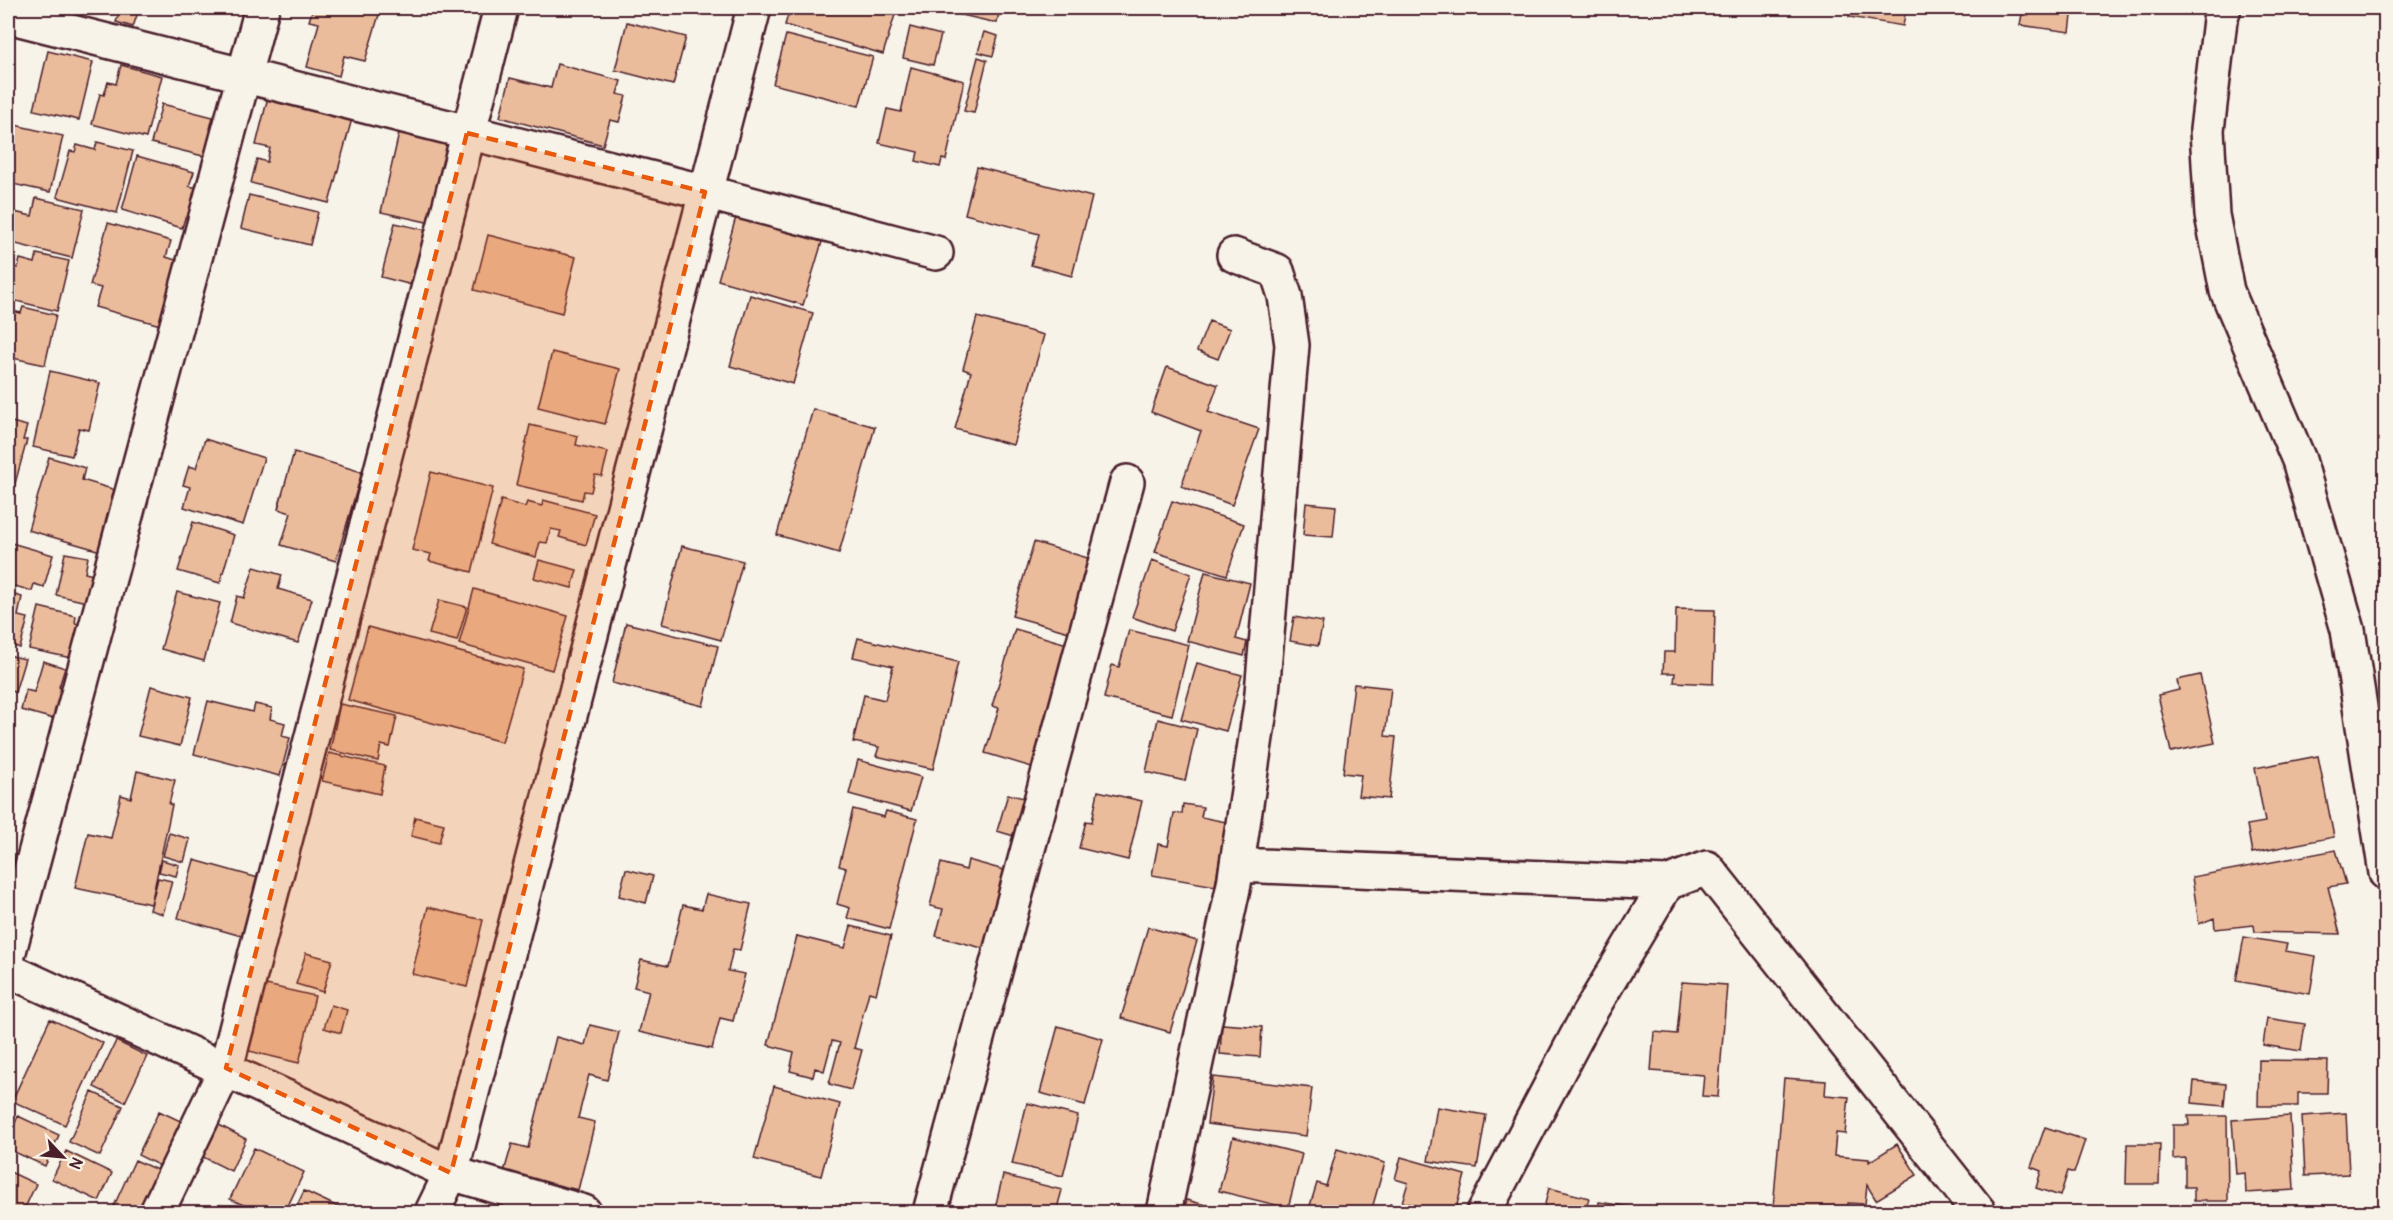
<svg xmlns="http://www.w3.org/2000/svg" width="2393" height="1220" viewBox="0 0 2393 1220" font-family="Pangolin,sans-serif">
	<rect width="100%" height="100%" fill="#f7f3e8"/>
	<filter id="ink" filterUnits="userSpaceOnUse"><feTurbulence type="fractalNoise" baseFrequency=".0167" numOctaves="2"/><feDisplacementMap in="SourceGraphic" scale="12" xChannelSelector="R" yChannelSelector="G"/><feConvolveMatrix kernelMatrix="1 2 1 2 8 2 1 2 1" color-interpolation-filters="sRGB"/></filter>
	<g filter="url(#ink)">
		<!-- building -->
		<path fill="#ebbc9c" stroke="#4a1f2b" stroke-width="1.5" d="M121,8L139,9L133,27L116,22Z
			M313,8H381L365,61L344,56L339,76L307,67L319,23L309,21Z
			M790,8H897L883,54L785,25Z
			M958,8H1000L997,23L957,14Z
			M1851,8H1906L1903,26L1849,17Z
			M2023,8H2073L2070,32L2020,25Z
			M627,22L686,37L673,85L615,70Z
			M910,27L941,35L933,65L903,58Z
			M984,32L998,36L993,56L978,52Z
			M786,35L873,57L859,106L773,84Z
			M48,51L93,62L79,120L34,110Z
			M978,57L987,60L974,113L964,111Z
			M557,64L621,81L617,94L626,96L619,122L610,120L603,145L500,117L510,78L551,88Z
			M121,65L162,76L146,138L92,124L100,94L104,95L108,82L116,84Z
			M911,67L964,81L946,160L942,159L940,167L916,161L918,152L879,143L887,109L901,112Z
			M269,93L353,115L329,203L251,183L257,159L267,162L270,148L256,145Z
			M162,104L213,117L210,129L218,131L211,158L151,143Z
			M15,125L63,136L50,192L8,183V156Z
			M400,129L455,141L436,224L381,212Z
			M97,142L133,151L117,213L57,197L70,151L75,152L77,145L95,150Z
			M137,156L194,172L189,186L202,189L193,220L185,218L182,228L122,210Z
			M977,167L1092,197L1072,276L1031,265L1039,234L965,214Z
			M249,195L318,212L310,245L241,228Z
			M36,198L84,209L72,258L8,242L14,212L32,216Z
			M736,217L822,242L803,305L718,280Z
			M108,223L171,241L166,257L182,262L164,326L95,307L101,288L90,285Z
			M395,223L430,231L416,286L381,277Z
			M488,235L576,257L562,313L474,290Z
			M37,254L69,261L57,311L8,299V265L18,268L20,259L35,263Z
			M750,295L813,313L793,384L730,366Z
			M23,307L56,315L45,365L8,357V310L21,313Z
			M977,317L1044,335L1013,445L955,429L971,372L963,369Z
			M1209,321L1230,329L1218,359L1197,351Z
			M552,352L620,369L605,424L538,407Z
			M1167,367L1218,385L1208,412L1259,429L1232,505L1181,486L1201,431L1151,412Z
			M50,371L100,383L89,430L79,428L72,456L33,447Z
			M813,409L875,427L839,553L777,535Z
			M8,421L27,426L23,440H27L8,509Z
			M530,425L578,436L576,445L608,452L602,476L595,475L591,492L584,491L582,500L516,485Z
			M205,439L264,458L243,525L184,507L190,487L183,485L189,466L196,468Z
			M294,452L362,472L336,561L281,545L291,513L278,509Z
			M49,457L85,468L82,480L122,492L104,552L28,530Z
			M431,472L493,488L472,572L429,561L431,554L412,550Z
			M501,500L525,507L527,502L542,506L543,500L595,514L586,545L559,537L561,531L551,529L547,543L540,542L536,557L489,544Z
			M1172,501L1244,524L1227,575L1155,552Z
			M1306,503L1336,506L1333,537L1303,535Z
			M193,522L234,535L220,583L178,571Z
			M8,542L53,555L44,587L34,584L32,591L8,584Z
			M1034,542L1091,559L1069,632L1012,616Z
			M682,546L743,561L721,640L662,624Z
			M65,553L88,557L85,573L97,576L91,603L56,595Z
			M539,560L577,570L572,588L534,578Z
			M1152,560L1191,574L1172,631L1132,617Z
			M254,567L282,575L278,589L312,599L298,643L230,623L237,596L244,598Z
			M1205,572L1250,583L1236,639L1247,642L1244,656L1187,641Z
			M474,589L568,616L552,670L459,644Z
			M177,592L220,603L204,661L161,649Z
			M8,593L22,597L18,616L28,618L20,648L8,644Z
			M439,600L467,607L457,641L429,634Z
			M39,607L76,616L75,623L84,625L76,659L29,649Z
			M1676,609L1715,610L1713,684L1674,682L1675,673H1663L1664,652H1675Z
			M1294,617L1323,622L1318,646L1290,641Z
			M626,623L718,646L703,706L612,683Z
			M368,627L523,669L502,742L348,700Z
			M1015,629L1074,646L1052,719L1046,717L1041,734L1052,738L1042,770L985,753L999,708L992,706Z
			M1129,630L1189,645L1172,715L1104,698L1112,665L1119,667Z
			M858,638L958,662L933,769L876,756L879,747L853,742L864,695L885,700L893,666L853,657Z
			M8,655L25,659L15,692L8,690Z
			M43,661L65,668L59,687L71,691L57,710L54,719L21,710L26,690L34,692Z
			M1197,663L1242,675L1226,731L1181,719Z
			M2200,675L2215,743L2171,752L2158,695L2179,690L2177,680Z
			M1354,684L1391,688L1385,736L1396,737L1389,799L1358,796L1361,775L1343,773Z
			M151,686L192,697L180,746L138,736Z
			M208,701L253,712L255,704L272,708L270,719L285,723L282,736L290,738L280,776L194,754Z
			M340,704L397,716L390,747L381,745L378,761L330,750Z
			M1158,719L1197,729L1185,781L1146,772Z
			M329,753L385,766L380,794L322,781Z
			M2318,756L2334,837L2252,853L2247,825L2265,822L2255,768Z
			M858,760L921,777L911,811L849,794Z
			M137,771L175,780L169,804L172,805L151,904L75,888L88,833L111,838L121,795L131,798Z
			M1098,791L1142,801L1128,860L1079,848L1086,821L1092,822Z
			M1008,794L1035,801L1024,839L997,831Z
			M1183,804L1203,807L1201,817L1226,822L1215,886L1152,875L1158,844L1168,846L1174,813L1182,814Z
			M853,809L884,817L886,811L917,819L889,929L847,918L850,908L837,904L846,868L839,866Z
			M415,817L444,824L439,843L411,836Z
			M169,833L190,839L184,862L163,856Z
			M2336,850L2346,884L2328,887L2340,934L2255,932L2254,925L2215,929L2214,918L2199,924L2192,877Z
			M162,860L179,865L176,876L159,872Z
			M194,860L262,879L245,937L178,918Z
			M968,860L1004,870L996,902L1006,904L994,951L936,936L943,909L930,906L941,863L966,870Z
			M626,869L653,876L646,903L619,896Z
			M158,878L172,881L163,914L150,910Z
			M706,894L751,904L740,950L733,949L728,971L745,974L733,1021L720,1018L712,1049L639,1032L649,991L634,987L641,960L668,966L683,905L702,909Z
			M428,907L483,920L467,987L412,974Z
			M851,926L891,936L876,994L869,992L854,1048L862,1050L851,1090L829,1084L840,1043L832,1041L824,1071L815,1068L813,1077L790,1071L794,1052L768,1045L797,936L845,948Z
			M1148,927L1197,941L1170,1032L1121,1018Z
			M2244,937L2287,944L2285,951L2316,956L2310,994L2236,981Z
			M306,953L332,960L323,992L296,984Z
			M1682,982L1727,985L1718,1097L1702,1096L1704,1075L1651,1071L1654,1032L1677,1034Z
			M262,984L315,996L299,1063L245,1050Z
			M331,1005L347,1010L341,1033L324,1028Z
			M2267,1018L2305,1024L2301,1051L2263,1045Z
			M50,1019L103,1043L65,1125L12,1101Z
			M1222,1024L1262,1027L1260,1057L1220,1054Z
			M590,1025L619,1032L607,1080L589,1075L578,1118L595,1122L578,1190L504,1172L512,1144L528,1148L556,1037L585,1045Z
			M1058,1026L1103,1039L1085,1105L1040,1093Z
			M116,1041L147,1056L125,1102L94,1087Z
			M2259,1060L2328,1061L2327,1093H2298V1106H2258Z
			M1213,1077L1312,1088L1306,1136L1207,1124Z
			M1784,1078L1826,1081L1825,1095L1849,1097L1845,1134L1836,1133L1834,1156L1869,1159V1162L1897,1144L1917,1175L1876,1200L1867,1185L1865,1204L1848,1203L1847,1212L1773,1209Z
			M2194,1081L2226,1084L2224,1106L2192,1103Z
			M774,1086L840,1104L821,1176L754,1159Z
			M92,1092L123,1106L100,1156L69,1142Z
			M1027,1103L1078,1116L1063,1176L1012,1164Z
			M1437,1107L1486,1115L1477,1168L1428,1161Z
			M159,1111L189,1125L168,1170L138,1155Z
			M2346,1113L2349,1174L2305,1176L2302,1116Z
			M18,1116L59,1135L45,1166L8,1149V1140Z
			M2188,1116H2227L2228,1201H2194V1187H2185V1158L2173,1159V1125H2189Z
			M2290,1116L2294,1190L2246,1193L2245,1173L2236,1174L2232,1120Z
			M217,1124L246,1139L231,1171L201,1156Z
			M2045,1127L2085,1140L2074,1173L2068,1171L2060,1196L2036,1188L2041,1171L2031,1167Z
			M1233,1137L1302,1154L1288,1208L1219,1191Z
			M2127,1144H2160L2159,1184H2126Z
			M254,1148L304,1172L285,1212H259L230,1199Z
			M1337,1149L1385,1163L1371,1212H1308L1317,1183L1326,1186Z
			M66,1151L112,1173L99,1201L52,1179Z
			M1401,1157L1465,1175L1455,1212H1441L1402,1202L1408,1183L1395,1179Z
			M135,1160L166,1174L148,1212H117L112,1210Z
			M8,1171L36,1184L23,1212H8Z
			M1003,1175L1062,1190L1056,1212H994Z
			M1549,1188L1589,1198L1585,1212H1543Z
			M304,1191L349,1212H294Z
			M1187,1200L1231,1212H1183Z
			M1599,1202L1662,1212H1598Z
			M1390,1204L1419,1212H1387Z
			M221,1205L237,1212H217Z"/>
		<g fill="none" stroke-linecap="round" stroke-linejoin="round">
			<!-- street casing -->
			<g stroke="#4a1f2b" stroke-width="38">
				<path id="street" d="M8,16L705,192L936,253
					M1237,865L1667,883
					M8,955L262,8
					M8,970L451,1173L584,1212
					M157,1212L226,1068L501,8
					M930,1212L1127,482
					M1164,1212L1234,884L1261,704L1292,345L1285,296L1277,271L1234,255
					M1484,1212L1587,1017L1667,883L1707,868L1979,1212"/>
			</g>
			<!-- secondary casing -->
			<g stroke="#4a1f2b" stroke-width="38">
				<path id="secondary" d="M2224,8L2220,20L2207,130L2212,215L2227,291L2299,460L2348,630L2386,873
					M432,1212L451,1173L754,8"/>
			</g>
			<!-- street -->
			<use href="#street" stroke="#f7f3e8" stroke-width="33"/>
			<!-- secondary -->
			<use href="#secondary" stroke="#f7f3e8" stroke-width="33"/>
		</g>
	</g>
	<!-- marked area -->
	<path fill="#e8590c" fill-opacity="0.2" stroke="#e8590c" stroke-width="4.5" stroke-dasharray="12 8" stroke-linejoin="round" d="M467,133L705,192L451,1173L226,1068Z"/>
	<!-- margin -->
	<rect width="2393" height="1220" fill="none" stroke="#f7f3e8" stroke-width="30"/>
	<rect x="15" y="15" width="2363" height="1190" fill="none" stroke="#4a1f2b" stroke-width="2" filter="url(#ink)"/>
	<!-- north arrow -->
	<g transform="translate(63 1157) rotate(116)" stroke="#f7f3e8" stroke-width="4.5" paint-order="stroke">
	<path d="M0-4.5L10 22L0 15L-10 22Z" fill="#4a1f2b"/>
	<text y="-9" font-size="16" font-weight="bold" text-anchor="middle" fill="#4a1f2b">N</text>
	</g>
</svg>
